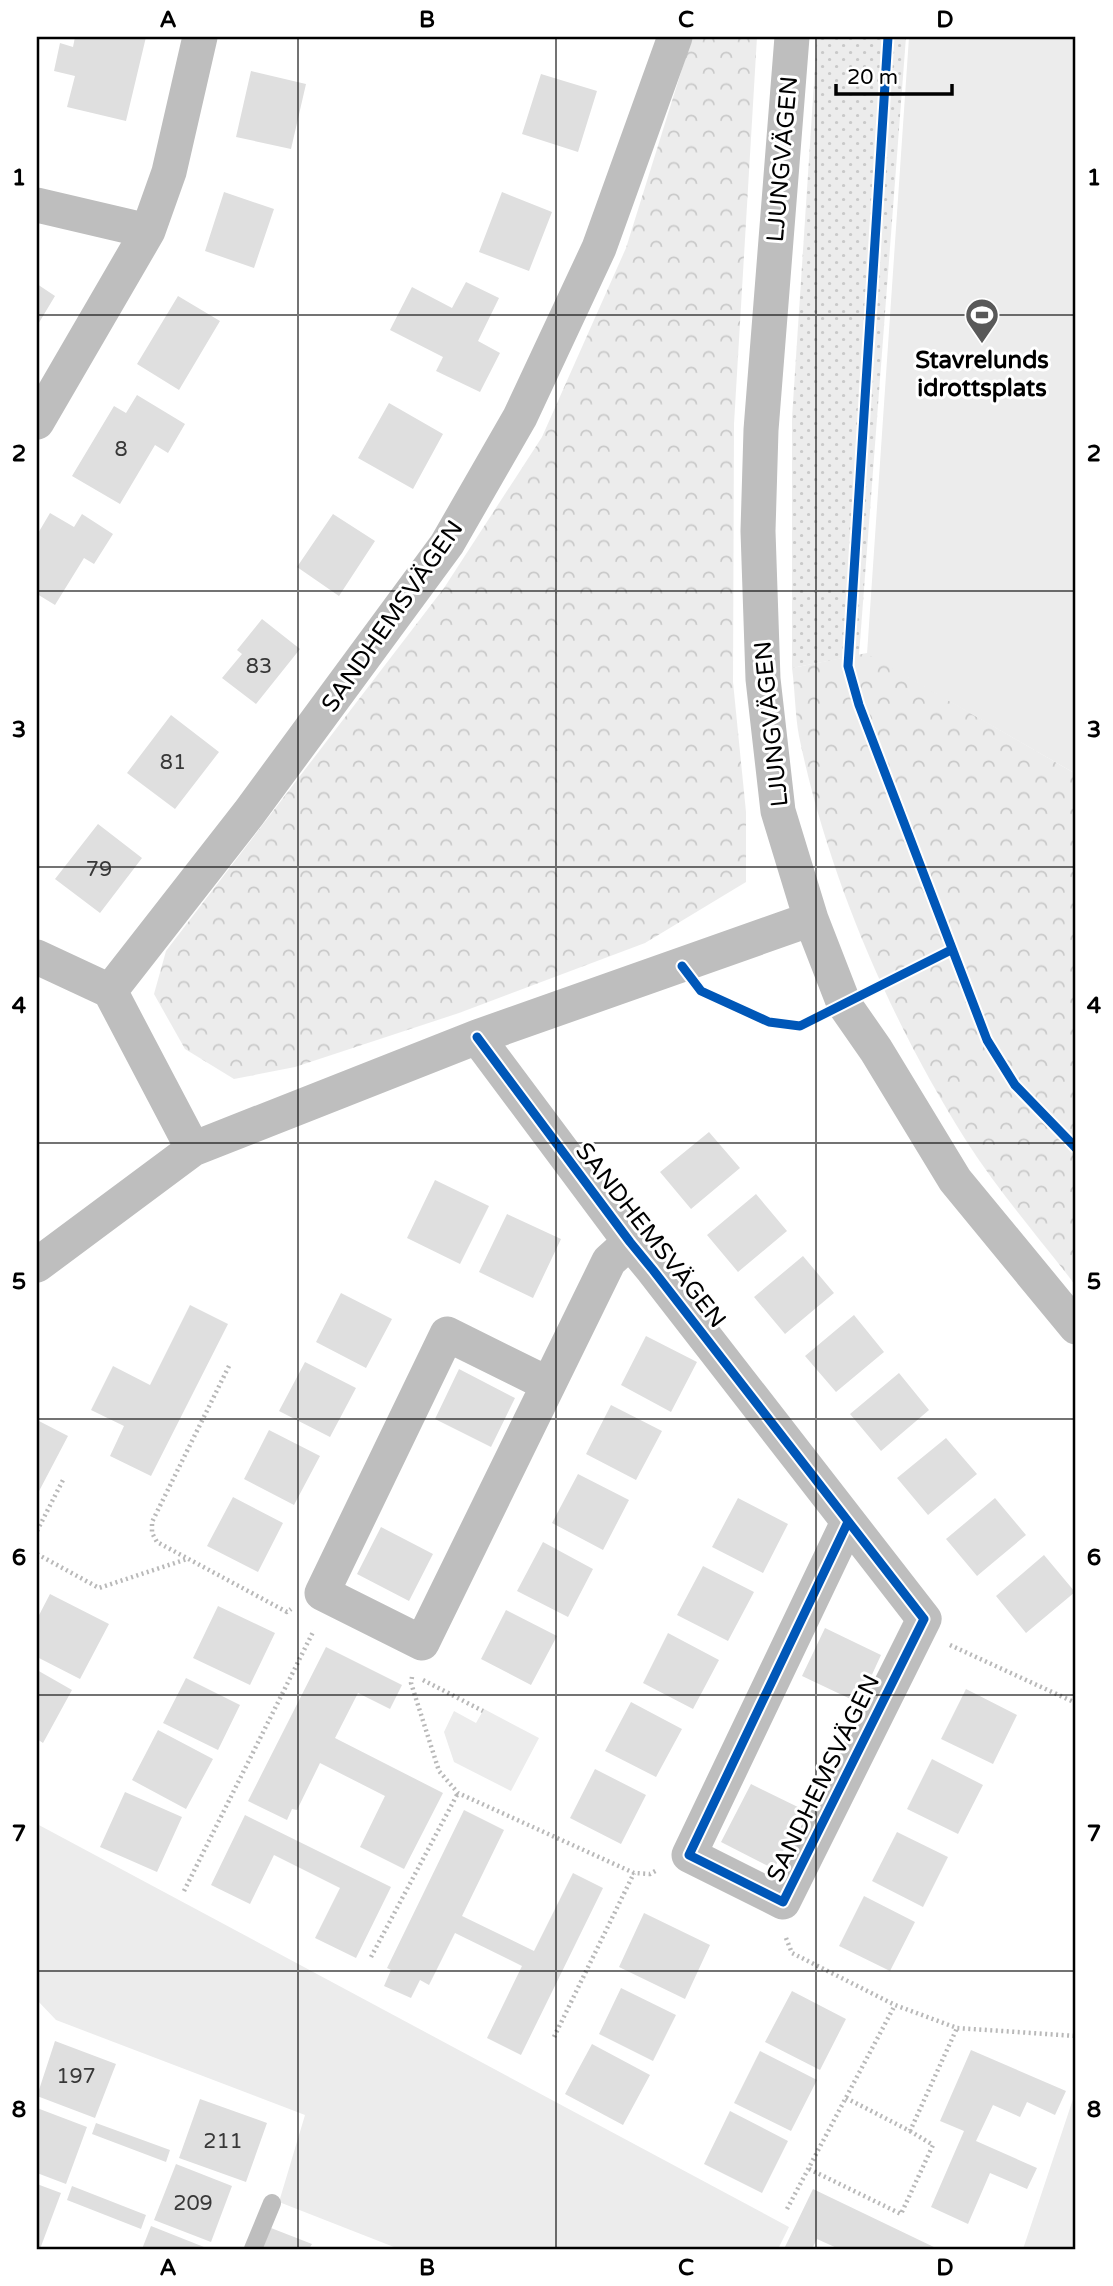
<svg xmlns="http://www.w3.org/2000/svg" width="1113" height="2286" viewBox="0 0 1113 2286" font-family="'Varela Round',sans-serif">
	<defs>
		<pattern id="grass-dots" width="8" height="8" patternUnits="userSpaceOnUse" patternTransform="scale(1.75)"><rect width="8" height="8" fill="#ececec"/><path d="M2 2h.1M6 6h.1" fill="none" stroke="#c9c9c9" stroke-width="1.8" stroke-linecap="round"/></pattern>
		<pattern id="forest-crowns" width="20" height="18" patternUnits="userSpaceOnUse" patternTransform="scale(1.75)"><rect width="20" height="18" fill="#ececec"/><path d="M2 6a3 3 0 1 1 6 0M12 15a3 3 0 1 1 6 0" fill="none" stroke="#c9c9c9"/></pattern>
	</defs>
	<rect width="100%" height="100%" fill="#fff"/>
	<!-- grass -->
	<path fill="url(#grass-dots)" d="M817,37H906L859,655L792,668V418Z"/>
	<!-- forest -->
	<path fill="url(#forest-crowns)" d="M692,37H757L734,424L733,682L746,812V882L645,943L459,1013L295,1067L234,1079L185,1049L154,994L166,951L444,588L542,437L626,248Z
		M867,653L1076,774V1286C1040,1239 999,1192 967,1142C891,1022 828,877 799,736C795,714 795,690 792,668Z"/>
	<!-- park -->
	<path fill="#ececec" d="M909,37H1076V774L867,654Z
		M484,1709L539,1738L511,1791L454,1762L444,1732L454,1711L476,1723Z
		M37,1824L789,2227L778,2249H399L279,2202L305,2115L56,2020L37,2000Z
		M1076,2090V2249H1023Z"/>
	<!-- building -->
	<path fill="#dfdfdf" d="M75,37H146L126,121L67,107L75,76L54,71L60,43L73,47Z
		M251,71L306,84L291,149L236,137Z
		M541,74L597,91L578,152L522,134Z
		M224,192L274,209L254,268L205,251Z
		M502,192L552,212L529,271L479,252Z
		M466,282L499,298L478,341L500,353L480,392L436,371L443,357L390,330L412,287L452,308Z
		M37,284L55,296L37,326Z
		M178,296L220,321L179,390L137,364Z
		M137,395L185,424L168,453L155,445L120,504L72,476L114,406L126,413Z
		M389,403L443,434L413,489L358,458Z
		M50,513L74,527L82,514L113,534L94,564L84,558L55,605L37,594V535Z
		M333,514L375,541L339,596L297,567Z
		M262,619L300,649L256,704L222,678L242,654L237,650Z
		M171,715L219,752L175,809L127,773Z
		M98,824L142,858L100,913L55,879Z
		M709,1132L740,1168L691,1209L660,1172Z
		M435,1180L489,1206L460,1264L407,1238Z
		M756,1194L787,1231L738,1272L707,1235Z
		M507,1214L561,1239L533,1298L479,1272Z
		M803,1256L834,1293L785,1334L754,1297Z
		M341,1293L392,1319L366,1368L316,1342Z
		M190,1305L228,1324L151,1476L110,1456L124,1426L91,1410L113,1366L150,1385Z
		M854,1315L884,1352L836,1392L805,1356Z
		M646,1336L697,1362L671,1412L621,1385Z
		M305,1362L356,1388L330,1437L279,1411Z
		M459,1369L515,1398L491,1447L435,1419Z
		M899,1373L929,1410L881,1451L850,1414Z
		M611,1405L662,1431L636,1480L586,1454Z
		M37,1420L68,1436L37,1495Z
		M269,1430L320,1456L294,1505L244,1479Z
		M946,1438L977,1474L928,1515L897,1478Z
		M578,1474L629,1500L603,1550L552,1523Z
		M233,1497L283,1523L258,1572L207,1546Z
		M738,1498L788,1524L763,1573L712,1547Z
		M995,1498L1026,1535L977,1576L946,1539Z
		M381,1527L433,1554L409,1601L357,1574Z
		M543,1542L593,1569L568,1617L517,1591Z
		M1044,1555L1075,1592L1026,1633L996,1596Z
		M703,1566L754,1592L728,1641L677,1615Z
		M50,1594L109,1624L80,1679L37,1657V1619Z
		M218,1606L275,1633L250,1685L193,1658Z
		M506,1610L557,1636L531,1685L481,1659Z
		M825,1628L881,1655L859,1703L802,1676Z
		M668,1633L719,1660L693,1709L643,1683Z
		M326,1647L402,1685L390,1709L358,1693L335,1738L443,1793L404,1869L360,1847L385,1796L320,1763L297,1810L292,1809L287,1820L248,1801Z
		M37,1670L72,1690L43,1743L37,1739Z
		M186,1678L240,1705L218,1750L163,1723Z
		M966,1689L1017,1715L993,1764L941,1739Z
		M631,1702L682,1729L656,1777L605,1751Z
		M158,1730L213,1759L186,1809L132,1780Z
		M932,1759L983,1785L958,1834L907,1809Z
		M595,1769L646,1795L621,1844L570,1818Z
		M751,1784L804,1810L774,1869L721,1842Z
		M125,1792L182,1817L157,1872L100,1847Z
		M464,1810L504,1830L462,1916L534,1951L573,1873L603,1888L521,2055L487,2038L522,1966L455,1933L429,1985L420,1980L411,1998L384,1986L391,1970L387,1968Z
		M245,1815L391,1887L356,1958L315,1938L340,1888L274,1855L250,1904L211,1885Z
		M897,1832L948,1857L923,1907L872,1881Z
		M864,1896L915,1922L890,1971L839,1946Z
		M644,1913L710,1945L685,1999L619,1967Z
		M621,1988L676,2015L653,2061L599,2034Z
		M792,1991L846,2019L820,2070L765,2042Z
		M55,2041L116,2064L95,2118L37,2096Z
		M592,2044L650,2075L623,2125L565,2094Z
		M971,2050L1066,2091L1055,2115L1027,2102L1020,2117L993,2105L976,2141L1037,2168L1027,2189L990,2173L968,2224L931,2207L964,2131L940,2121Z
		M760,2051L817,2080L791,2131L734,2103Z
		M200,2099L267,2123L246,2182L179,2158Z
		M37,2108L87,2127L66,2184L37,2173Z
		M730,2111L788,2141L762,2193L704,2164Z
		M96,2123L170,2150L166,2162L92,2134Z
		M176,2164L232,2186L211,2242L154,2220Z
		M37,2184L61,2193L40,2249H37Z
		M72,2186L146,2215L141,2229L67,2200Z
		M813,2189L938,2249H839L817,2239L812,2249H784Z
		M151,2226L209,2249H142Z
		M271,2228L312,2244L309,2249H262Z"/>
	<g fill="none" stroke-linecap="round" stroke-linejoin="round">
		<!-- path -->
		<path stroke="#b9b9b9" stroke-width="4.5" stroke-dasharray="2 3.5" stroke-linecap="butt" d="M229,1366L152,1522V1533L157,1542L287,1612L291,1609
			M37,1531L64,1478
			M37,1554L99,1588L187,1559
			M950,1645L1076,1703
			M412,1677L411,1683L439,1771L458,1793L634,1873L650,1874L657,1870
			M423,1680L483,1711
			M184,1891L314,1630
			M786,1938L792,1953L895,2005L957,2028L1076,2036
			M371,1957L458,1793
			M554,2037L634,1873
			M846,2098L910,2131L957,2028
			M809,2169L901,2214L933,2145L910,2131
			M787,2209L895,2005"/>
		<!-- service -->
		<path stroke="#bebebe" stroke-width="18" d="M253,2249L272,2203"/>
		<!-- minor -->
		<path stroke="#bebebe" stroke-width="35" d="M792,37L761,430L758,531L763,679L778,811L811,919L844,1004L876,1050L955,1180L1076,1327
			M37,205L148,231
			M37,422L148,231L169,172L200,37
			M37,957L110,991
			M477,1037L630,1242L653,1270L924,1619L783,1902L689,1855L848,1522
			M193,1149L110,991L249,813L447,544L520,417L599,248L675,37
			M37,1265L193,1149L477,1037L811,919
			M548,1384L447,1334L322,1593L422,1643L609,1261L630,1242"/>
		<!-- cycleway casing -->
		<g stroke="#fff" stroke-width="13">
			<path id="cycleway" d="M888,37L848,666L859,705L987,1040L1015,1085L1076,1148
				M682,966L701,991L769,1022L800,1026L951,950
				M477,1037L630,1242L653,1270L924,1619L783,1902L689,1855L848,1522"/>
		</g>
		<!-- cycleway -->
		<use href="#cycleway" stroke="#0057b8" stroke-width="9"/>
	</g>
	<!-- grid -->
	<path fill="none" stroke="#000" stroke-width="2" stroke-opacity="0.55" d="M298,37V2249M556,37V2249M816,37V2249M37,315H1076M37,591H1076M37,867H1076M37,1143H1076M37,1419H1076M37,1695H1076M37,1971H1076"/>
	<!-- icons -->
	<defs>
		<g id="stadium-pin" transform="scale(1.75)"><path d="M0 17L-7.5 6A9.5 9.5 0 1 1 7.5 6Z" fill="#595959" stroke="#fff"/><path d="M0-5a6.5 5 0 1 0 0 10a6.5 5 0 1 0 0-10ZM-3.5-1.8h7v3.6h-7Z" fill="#fff"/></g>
	</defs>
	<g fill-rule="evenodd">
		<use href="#stadium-pin" x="982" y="315"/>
	</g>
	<g text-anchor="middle" stroke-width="6" stroke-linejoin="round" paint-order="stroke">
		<!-- number labels -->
		<g font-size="21" fill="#383838">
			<text x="121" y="456">8</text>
			<text x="259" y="673">83</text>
			<text x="173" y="769">81</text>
			<text x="99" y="876">79</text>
			<text x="76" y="2083">197</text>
			<text x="223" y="2148">211</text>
			<text x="193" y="2210">209</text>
		</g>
		<!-- street labels -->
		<g font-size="24" fill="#000" stroke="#fff">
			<text transform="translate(782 159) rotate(-85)" y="8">LJUNGVÄGEN</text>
			<text transform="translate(392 616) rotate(-55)" y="8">SANDHEMSVÄGEN</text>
			<text transform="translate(771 724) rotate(-96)" y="8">LJUNGVÄGEN</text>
			<text transform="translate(651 1235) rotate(52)" y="8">SANDHEMSVÄGEN</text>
			<text transform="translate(823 1778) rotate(-64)" y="8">SANDHEMSVÄGEN</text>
		</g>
		<!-- poi labels -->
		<g font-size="24" font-weight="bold" fill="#000" stroke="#fff">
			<text x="982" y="368">Stavrelunds<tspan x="982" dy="28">idrottsplats</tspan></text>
		</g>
	</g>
	<!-- border -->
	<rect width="1113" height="2286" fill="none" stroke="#ffffff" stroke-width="77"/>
	<!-- scale -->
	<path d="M836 84v10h116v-10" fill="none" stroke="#000000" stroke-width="3.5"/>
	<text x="847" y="84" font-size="21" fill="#000000" stroke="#ffffff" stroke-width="5" paint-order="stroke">20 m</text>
	<rect x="38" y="38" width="1036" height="2210" fill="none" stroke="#000" stroke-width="2.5"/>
	<g font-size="23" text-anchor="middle" font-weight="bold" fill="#000">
		<text x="168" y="27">A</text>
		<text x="427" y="27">B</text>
		<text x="686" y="27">C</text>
		<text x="945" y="27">D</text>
		<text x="19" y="185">1</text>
		<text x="1094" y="185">1</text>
		<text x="19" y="461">2</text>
		<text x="1094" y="461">2</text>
		<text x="19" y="737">3</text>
		<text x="1094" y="737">3</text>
		<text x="19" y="1013">4</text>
		<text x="1094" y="1013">4</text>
		<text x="19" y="1289">5</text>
		<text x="1094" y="1289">5</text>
		<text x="19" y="1565">6</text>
		<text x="1094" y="1565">6</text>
		<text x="19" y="1841">7</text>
		<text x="1094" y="1841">7</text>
		<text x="19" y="2117">8</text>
		<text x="1094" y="2117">8</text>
		<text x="168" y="2275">A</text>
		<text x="427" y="2275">B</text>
		<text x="686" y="2275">C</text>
		<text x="945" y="2275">D</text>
	</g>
</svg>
